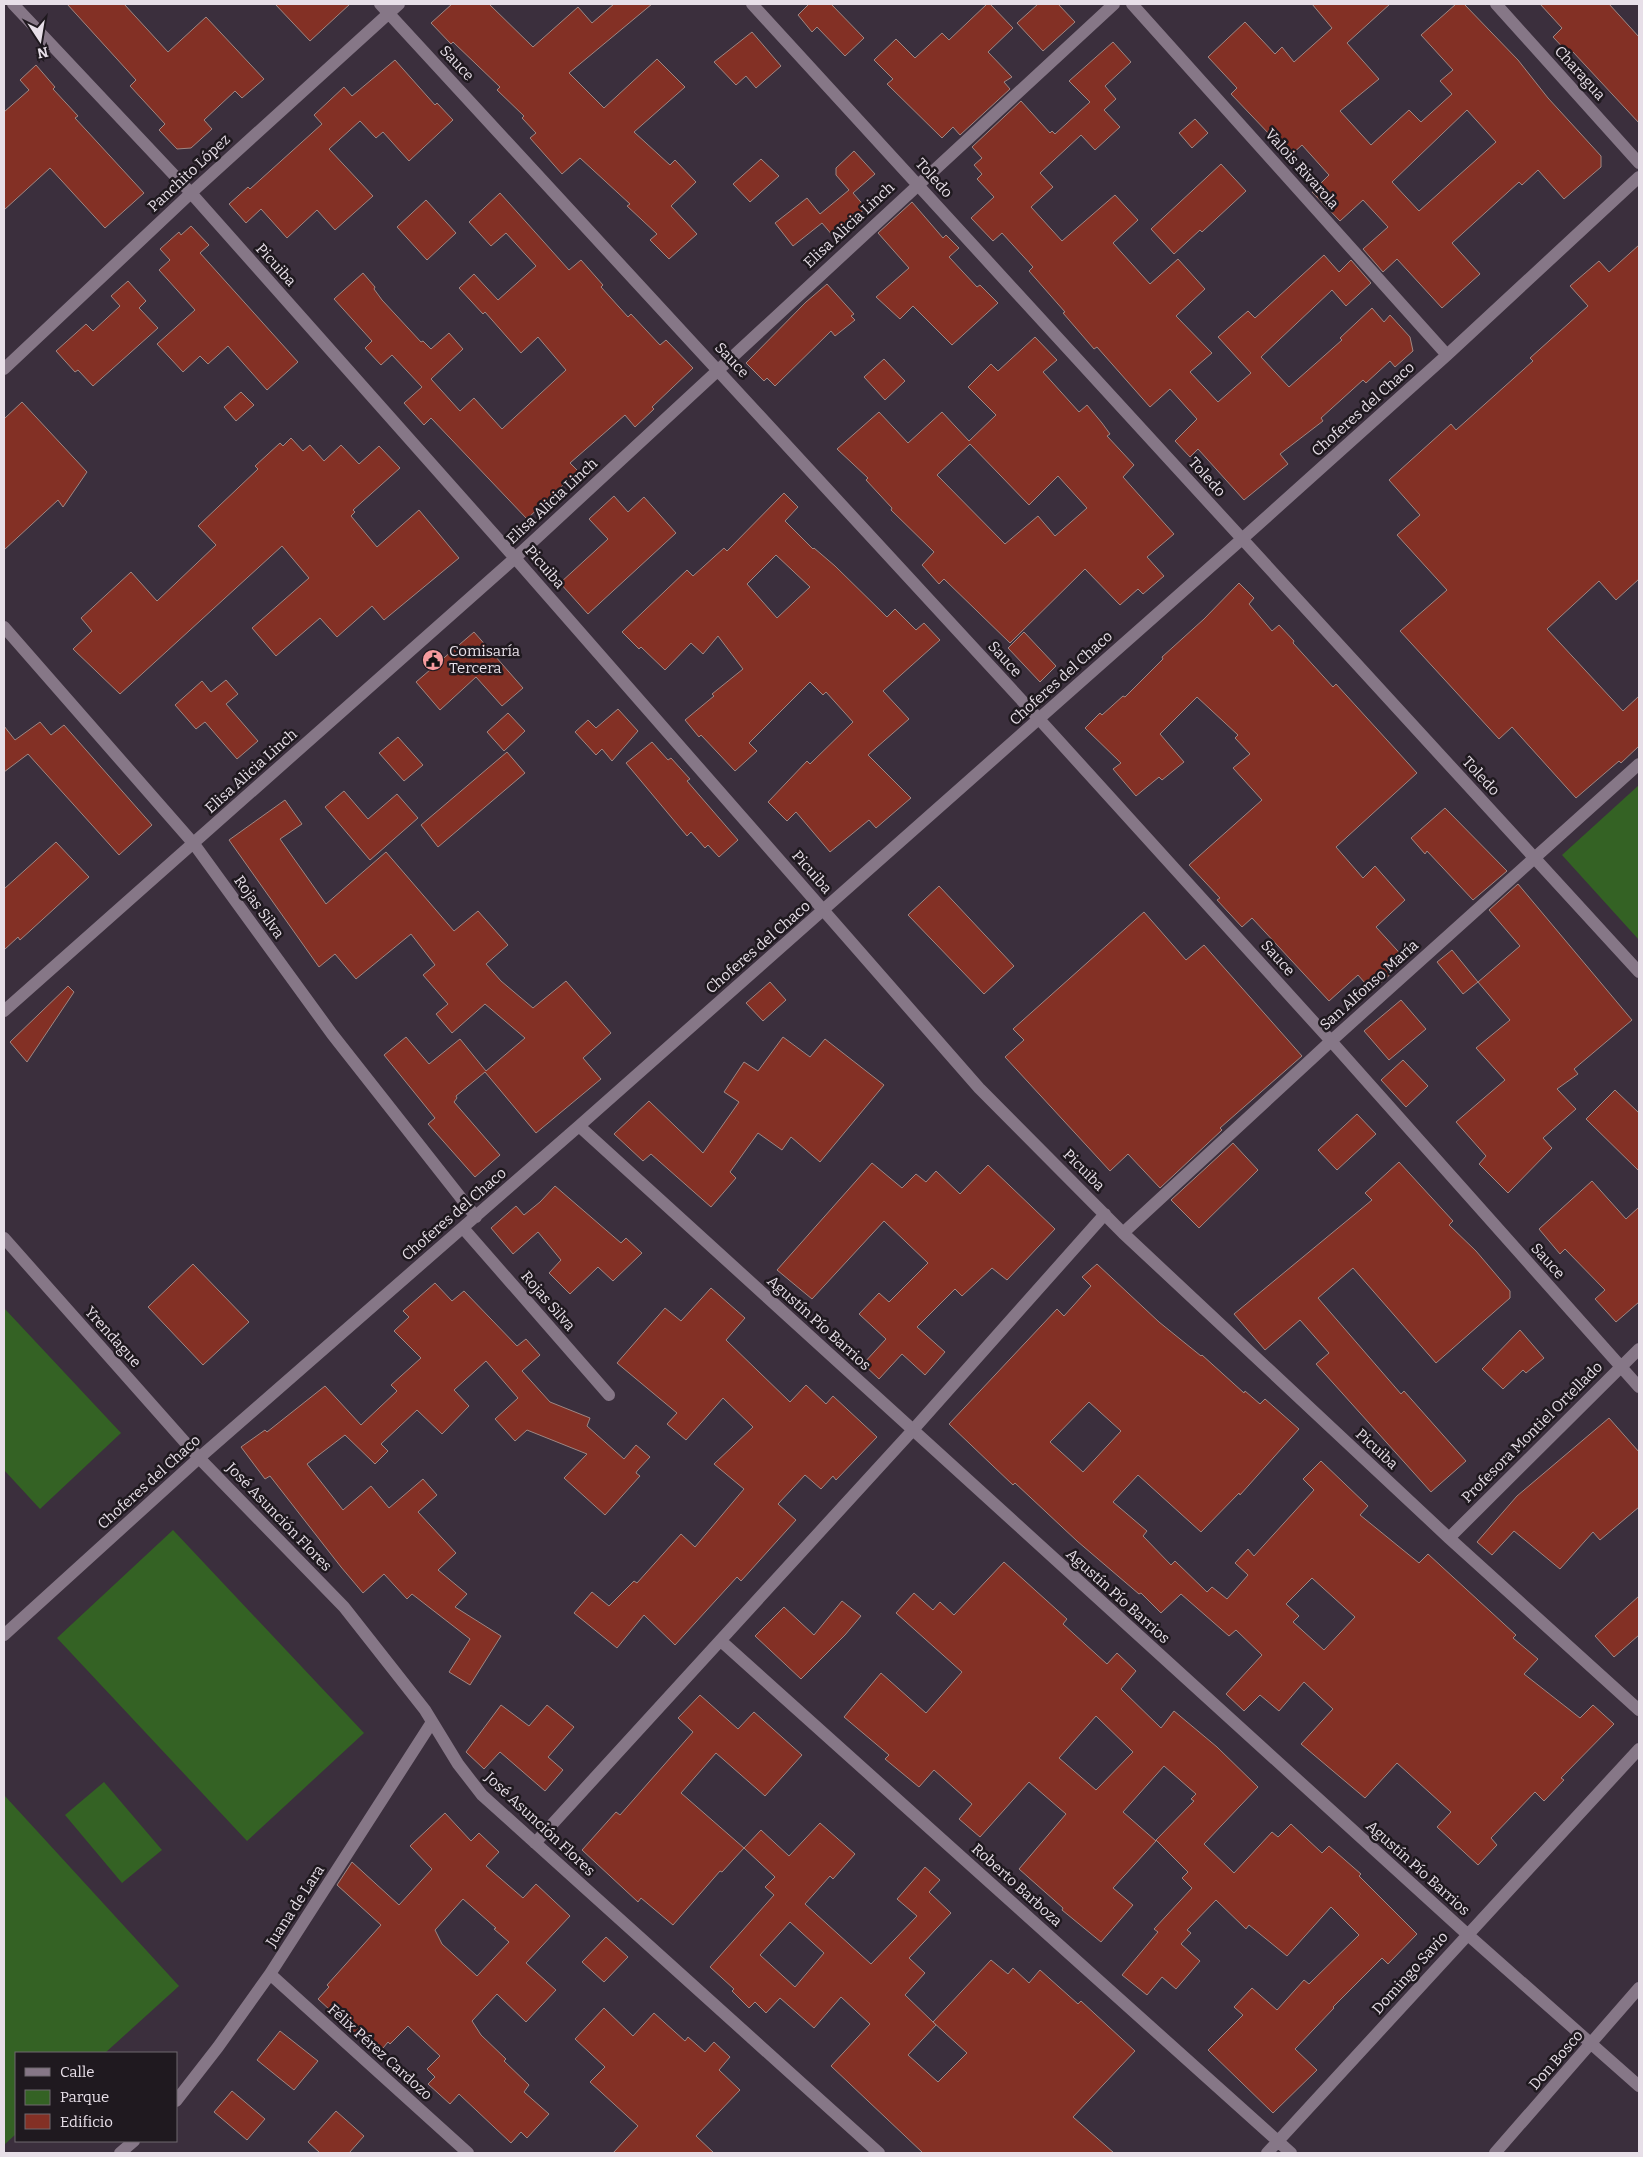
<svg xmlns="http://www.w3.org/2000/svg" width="1643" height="2157" viewBox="0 0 1643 2157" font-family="Bitter,serif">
	<rect width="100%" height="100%" fill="#3b2f3d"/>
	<!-- green -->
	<path fill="#346224" d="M1639,785V940L1562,855Z
		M4,1308L121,1433L40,1509L4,1470Z
		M173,1530L364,1733L247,1841L57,1638Z
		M104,1782L162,1850L122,1883L65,1815Z
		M4,1795L179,1986L105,2053H16V2134L4,2145Z"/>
	<!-- building -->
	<path fill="#833025" stroke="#9f8783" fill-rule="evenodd" d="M67,4H124L168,52L206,17L264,79L242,98L235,91L204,120L212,129L191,148L177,149L159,130L165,124L130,86L136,80Z
		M275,4H350L310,41Z
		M452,4H489L533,47L578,7L592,23L614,4H652L569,73L604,108L657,59L685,87L634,132L670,165L675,160L696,182L671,206L697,234L669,259L650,240L657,234L627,206L630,204L580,158L562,174L530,138L536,133L522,118L524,116L497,90L500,87L453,42L451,44L431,23Z
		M809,4H831L864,38L845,56L817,27L812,32L798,15Z
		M987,4H990L1013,28L988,52L1012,77L1004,82L1010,89L960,135L953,127L942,138L887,84L893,79L874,60L896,39L915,58L942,33L949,40Z
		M1038,4H1058L1075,22L1043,51L1017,23Z
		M1312,4H1390L1347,43L1379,79L1340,111L1371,145L1409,110L1421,122L1452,94L1440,81L1453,70L1421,35L1456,4H1464L1518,60L1548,98L1601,156V167L1564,199L1538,170L1522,185L1519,182L1452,243L1480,274L1442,308L1397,259L1383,272L1363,249L1388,227L1363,200L1340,221L1312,192L1329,175L1302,145L1290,156L1231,94L1237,88L1208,57L1245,22L1275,54L1282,47L1294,62L1332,28ZM1467,110L1496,142L1419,211L1392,182Z
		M1540,4H1609L1639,37V123L1573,52L1570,55L1553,37L1562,28Z
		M752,32L781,66L756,88L746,76L736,85L714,62Z
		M1113,42L1131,62L1105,86L1116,99L1104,110L1120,127L1095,150L1081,135L1040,173L1053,187L1031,207L1062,241L1115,195L1138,220L1113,243L1150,284L1178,259L1205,289L1176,316L1212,353L1190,372L1218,402L1251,373L1218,337L1248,311L1255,318L1324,255L1339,272L1351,260L1371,283L1346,306L1332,290L1261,357L1289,387L1342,340L1340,338L1372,308L1384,322L1390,315L1410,337L1413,351L1395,367L1390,361L1366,383L1363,380L1321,418L1323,421L1280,454L1288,464L1244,500L1198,449L1190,457L1175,441L1197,419L1170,389L1150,407L1097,347L1094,349L1063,313L1065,312L1029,271L1033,267L1002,233L993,241L971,218L994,197L977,179L982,174L974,165L982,158L972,147L1021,101L1050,133L1052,131L1055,134L1090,102L1069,81Z
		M395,60L435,105L437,103L453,120L409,161L383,132L376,138L360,121L329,149L373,196L335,230L317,210L287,238L261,209L246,223L229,204L248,187L250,189L322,124L314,115L344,87L352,96Z
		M36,65L55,87L53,89L78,116L75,118L144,193L105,228L50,168L4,210V112L29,90L20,80Z
		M1195,119L1208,133L1192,148L1179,133Z
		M854,151L875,174L853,193L866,208L833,236L822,223L793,246L775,223L807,198L820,214L849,190L836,175V168Z
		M761,159L779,176L750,202L733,184Z
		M1221,164L1246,191L1202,232L1200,230L1174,254L1151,229Z
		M500,193L569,270L581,260L603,285L601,287L628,317L631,314L660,345L666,340L693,368L652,407L654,409L635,427L625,415L570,463L578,471L527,519L431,418L424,425L404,403L422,387L392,355L381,365L365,348L372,341L334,299L363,273L375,287L374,289L382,300L421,342L423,341L431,349L449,333L463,349L431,379L460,411L474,398L502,429L566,370L538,337L521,353L485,312L483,314L459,288L474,274L498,300L536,266L506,233L491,246L469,222Z
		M426,200L456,233L427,260L397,227Z
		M912,202L943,238L946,235L959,248L949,257L977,287L980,285L998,303L952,345L913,306L900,319L876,297L909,268L878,233Z
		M191,226L209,245L200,253L298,362L267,390L228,346L208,364L200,356L183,372L157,344L195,310L159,270L170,260L160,249L179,232L181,235Z
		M1639,245V579L1616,600L1599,581L1547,629L1623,711L1639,696V746L1621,763L1619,761L1576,798L1512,727L1499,739L1400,631L1447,590L1397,535L1420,515L1389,480L1451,424L1456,430L1533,361L1530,358L1588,306L1570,286L1599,261L1609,272Z
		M128,281L146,301L139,308L158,328L93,386L78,370L75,372L56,351L86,324L93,331L120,306L111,296Z
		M827,284L854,314L851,316L855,320L835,336L831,331L775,386L767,378L764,381L746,363L806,302Z
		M1035,337L1057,360L1043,372L1079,412L1087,405L1102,423L1110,434L1107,436L1134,465L1123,477L1174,534L1147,557L1164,576L1143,594L1138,589L1120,605L1085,569L1010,643L944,579L939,584L922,565L934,552L891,510L892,508L866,480L868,478L837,449L879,412L908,443L942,412L969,441L996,415L968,387L991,364L998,371ZM970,444L1029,505L1058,476L1087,508L1055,536L1038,516L1005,544L937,475Z
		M884,359L905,381L885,400L864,377Z
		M241,392L254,405L236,421L224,407Z
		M22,402L87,472L63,507L58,500L4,550V419Z
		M291,438L303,451L310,445L324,461L341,445L359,464L379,446L400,468L353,510L355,512L351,516L377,547L419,510L459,558L384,620L372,606L337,637L320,618L276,656L252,628L309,578L282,546L120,694L73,649L92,631L81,618L131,572L157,601L216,545L198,526L258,469L255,466L280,443L283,446Z
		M784,493L798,507L785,521L813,549L814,548L835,566L887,617L895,609L916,630L924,623L940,640L883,691L909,719L868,755L911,798L876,828L869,820L830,852L796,812L787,821L768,802L807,761L810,764L853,722L826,692L823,695L810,682L749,743L757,751L735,771L701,735L699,737L685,720L714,696L712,694L743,669L718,636L703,654L691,643L665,670L641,647L639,649L622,632L687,570L693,576L724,548L727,551ZM776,555L810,587L777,618L747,584Z
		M614,496L628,512L644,497L676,533L588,614L560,583L608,539L589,519Z
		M1239,583L1254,598L1249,604L1272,631L1279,625L1294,641L1293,643L1333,687L1336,684L1417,773L1336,847L1363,878L1375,866L1405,900L1376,927L1406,960L1372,991L1358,975L1329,1001L1252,918L1242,927L1217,900L1220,898L1189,865L1262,800L1233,768L1250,754L1235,738L1238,735L1197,697L1160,734L1184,762L1162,780L1159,777L1136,796L1113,769L1121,763L1085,728L1100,713L1102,715L1123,696L1125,697L1163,659L1162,657L1204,619Z
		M474,632L523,688L502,706L476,677L440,710L416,682Z
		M1024,632L1056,666L1040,682L1008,648Z
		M226,680L238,694L226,704L258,741L237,759L205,722L196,729L175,705L202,681L211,692Z
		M618,709L638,731L612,761L602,749L596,755L575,732L588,720L596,728Z
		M508,713L525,731L504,751L487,732Z
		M40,722L51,735L64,725L152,825L119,855L28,754L4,772V726L15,740Z
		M398,737L423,765L404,781L379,753Z
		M652,742L668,760L671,758L690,779L687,781L738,840L719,857L708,845L705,848L691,832L687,836L626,763Z
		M507,752L525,773L438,847L421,825Z
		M344,791L368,819L397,794L418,818L370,860L325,807Z
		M285,800L302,824L280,839L326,904L386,852L454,931L478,911L508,945L486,964L501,981L533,1008L566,981L611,1033L583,1058L601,1079L536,1133L485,1072L456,1096L457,1098L454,1102L500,1155L475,1177L428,1124L435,1118L384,1055L406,1037L429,1064L460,1039L486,1071L525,1038L485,1004L452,1033L436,1014L448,1004L423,975L435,965L411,934L356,979L335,954L319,967L229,840Z
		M1445,808L1507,871L1473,900L1427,851L1425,854L1411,838Z
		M56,842L89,877L20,940L18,937L4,950V889Z
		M1518,884L1632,1020L1574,1069L1578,1074L1557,1089L1576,1109L1543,1138L1552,1148L1508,1193L1479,1164L1486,1156L1456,1122L1505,1080L1476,1048L1510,1020L1478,982L1520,946L1489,910Z
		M939,886L1014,966L984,994L908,915Z
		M1144,912L1186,960L1204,945L1302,1056L1220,1128L1222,1130L1160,1188L1128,1154L1110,1171L1005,1057L1024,1040L1013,1029Z
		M1452,950L1478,982L1463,994L1437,962Z
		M770,982L786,1000L763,1021L746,1003Z
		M68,986L74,992L27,1062L10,1042Z
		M1401,1000L1426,1029L1389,1060L1364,1031Z
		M783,1037L810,1057L825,1039L884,1085L820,1162L791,1137L782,1150L758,1133L730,1172L736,1178L711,1207L651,1154L643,1161L614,1134L649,1101L703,1153L739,1102L724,1092L744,1062L758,1071Z
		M1403,1060L1428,1086L1406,1107L1381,1080Z
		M1615,1090L1639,1113V1171L1586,1119Z
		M1357,1114L1376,1134L1337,1170L1318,1150Z
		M1233,1143L1258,1170L1199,1228L1171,1200Z
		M1399,1162L1453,1221L1449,1225L1476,1251L1510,1291V1298L1436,1363L1353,1268L1318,1298L1401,1394L1404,1391L1466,1461L1431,1492L1316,1364L1329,1353L1300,1320L1265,1350L1234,1314L1372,1200L1365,1193Z
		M872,1163L902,1188L916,1174L926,1182L936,1171L960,1194L988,1165L1055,1229L1007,1280L992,1268L962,1296L955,1289L917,1327L945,1352L925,1375L902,1354L879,1379L863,1364L886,1339L859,1314L879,1293L889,1302L928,1263L884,1221L812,1299L777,1270Z
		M1592,1181L1626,1219L1639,1207V1302L1616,1322L1595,1299L1605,1290L1565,1249L1560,1254L1539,1229Z
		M555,1186L621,1243L626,1238L642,1253L613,1281L598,1267L570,1294L549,1273L561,1260L538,1232L513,1254L491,1228L516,1206L524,1215L540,1202Z
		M193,1264L249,1322L203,1365L148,1307Z
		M1097,1264L1159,1322L1201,1356L1202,1355L1244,1393L1245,1391L1260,1404L1265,1399L1299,1429L1240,1495L1239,1493L1201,1532L1138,1475L1113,1502L1147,1531L1143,1536L1171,1565L1175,1561L1207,1592L1212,1587L1227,1599L1248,1575L1235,1563L1248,1549L1254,1556L1314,1490L1303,1479L1321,1461L1368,1506L1360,1515L1419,1563L1428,1554L1516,1635L1513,1638L1538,1659L1524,1674L1580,1718L1593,1705L1614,1724L1561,1778L1564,1780L1544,1801L1535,1792L1491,1838L1497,1845L1478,1865L1437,1827L1451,1812L1397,1763L1365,1798L1301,1744L1333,1709L1304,1682L1279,1711L1260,1695L1244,1711L1226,1694L1262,1655L1236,1630L1229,1636L1181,1594L1161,1613L1141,1593L1139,1594L1077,1541L1015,1483L1013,1485L949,1424L1057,1309L1064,1316L1091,1286L1082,1277ZM1089,1402L1121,1431L1083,1472L1050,1442ZM1312,1578L1355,1617L1324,1650L1293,1622L1299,1616L1286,1604Z
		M435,1283L452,1301L464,1291L517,1346L526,1339L540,1355L522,1371L550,1402L590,1418L587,1426L624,1459L636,1445L650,1457L637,1471L636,1473L640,1476L605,1515L564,1478L587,1454L527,1430L515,1441L495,1419L518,1398L486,1361L454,1390L469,1406L442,1434L417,1410L381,1444L388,1451L375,1464L345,1435L307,1464L343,1510L371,1486L389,1508L423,1479L437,1495L418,1512L456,1553L438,1570L467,1594L455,1607L501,1636L470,1685L449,1672L470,1639L412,1594L407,1599L384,1574L363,1593L341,1567L270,1476L265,1479L241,1447L265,1430L267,1432L325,1386L361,1425L397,1391L391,1385L421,1358L394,1331L409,1317L403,1311Z
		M711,1288L745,1318L726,1340L790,1402L806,1385L826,1404L833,1396L877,1437L836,1480L833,1476L821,1489L805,1475L778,1504L796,1520L741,1581L737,1577L675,1645L644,1615L617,1648L574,1613L592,1592L609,1606L634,1581L637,1583L681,1534L695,1547L744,1489L714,1464L753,1427L723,1398L686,1440L667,1424L677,1413L617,1363L665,1308L681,1321Z
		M1520,1330L1544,1358L1526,1373L1523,1370L1503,1389L1482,1369Z
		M1609,1418L1639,1452V1507L1600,1540L1593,1532L1560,1569L1514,1531L1492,1555L1477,1542L1517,1496Z
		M1004,1562L1067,1619L1063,1624L1107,1664L1117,1653L1136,1671L1121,1689L1161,1728L1174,1711L1217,1747L1258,1787L1204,1844L1234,1873L1272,1832L1278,1837L1291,1824L1322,1853L1329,1846L1361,1874L1359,1876L1417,1934L1388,1964L1382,1958L1333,2007L1334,2008L1295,2049L1317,2070L1273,2113L1208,2050L1243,2015L1234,2007L1252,1988L1277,2010L1304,1980L1309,1984L1359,1935L1331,1907L1287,1956L1249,1925L1246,1929L1216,1900L1187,1930L1191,1933L1181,1944L1200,1961L1176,1989L1162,1977L1147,1995L1122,1975L1158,1932L1154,1929L1192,1888L1182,1878L1188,1872L1156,1840L1194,1801L1191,1799L1196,1794L1164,1766L1123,1812L1156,1841L1113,1888L1133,1905L1101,1942L1062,1910L1063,1908L1019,1869L1066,1814L1029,1782L980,1837L959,1819L972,1804L934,1770L919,1787L885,1759L889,1755L844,1717L881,1673L926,1713L962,1672L896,1613L914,1593L933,1610L940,1602L954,1615ZM1096,1716L1133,1752L1096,1790L1059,1758Z
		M1639,1596V1635L1614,1657L1595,1636Z
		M842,1601L861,1616L845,1635L801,1679L755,1636L784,1607L814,1635Z
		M700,1695L738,1729L754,1712L802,1755L765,1796L716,1753L681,1793L744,1848L722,1872L720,1871L673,1925L641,1898L638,1902L582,1850L616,1812L620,1815L693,1732L678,1718Z
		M501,1705L529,1726L547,1705L574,1727L548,1757L563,1770L545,1791L500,1752L484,1769L466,1752Z
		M445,1813L471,1841L479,1833L499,1852L486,1866L523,1898L536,1884L570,1916L526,1963L556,1990L526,2022L497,1994L472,2021L481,2035L506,2059L504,2061L529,2085L524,2092L549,2114L527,2138L521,2132L511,2143L459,2094L450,2104L428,2084L435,2077L427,2069L440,2056L408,2026L390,2044L388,2042L378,2054L318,1999L329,1987L327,1985L381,1925L337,1885L352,1862L399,1905L432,1869L410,1846ZM463,1899L496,1928L494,1929L509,1942L477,1976L442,1944L435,1930Z
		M820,1823L855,1854L833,1879L830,1876L805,1904L871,1964L917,1916L897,1899L925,1867L940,1880L929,1892L951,1913L909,1958L925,1973L905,1995L933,2022L991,1960L1008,1974L1013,1968L1029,1983L1040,1970L1078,2004L1081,2001L1135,2051L1073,2117L1114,2153H923L831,2066L870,2024L841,1997L814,2028L780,1998L766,2013L755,2002L749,2008L732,1991L734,1989L710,1967L774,1895L765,1887L775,1877L744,1848L761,1830L789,1856ZM790,1922L824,1953L795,1987L760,1955ZM933,2022L967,2053L938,2082L908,2055L936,2025Z
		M606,1937L628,1957L604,1982L582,1962Z
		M604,2008L633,2036L654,2013L685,2041L688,2037L705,2052L714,2042L730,2057L719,2070L740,2090L696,2136L714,2153H613L638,2126L590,2082L605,2067L575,2039Z
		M280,2031L318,2061L294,2090L257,2060Z
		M232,2091L265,2119L247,2140L214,2112Z
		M336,2111L364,2136L349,2153H320L308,2142Z"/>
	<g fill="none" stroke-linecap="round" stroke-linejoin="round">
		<!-- minor -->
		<path stroke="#867787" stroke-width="12" d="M13,4L191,193L515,558L979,1088L1123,1233L1449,1538L1639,1710
			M380,4L1039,719L1331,1041L1639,1387
			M752,4L1639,972
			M1132,4L1447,355
			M1496,4L1639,163
			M4,369L191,193L399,4
			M4,627L194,844L332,1034L476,1217
			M4,1011L515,558L1114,4
			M579,1126L1467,1934L1639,2086
			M463,1228L609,1395
			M1123,1233L1331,1041L1639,764
			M4,1238L199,1458L344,1607L425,1710L458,1764L482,1795L879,2153
			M1449,1538L1639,1349
			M4,1635L199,1458L579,1126L1242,539L1447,355L1639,177
			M721,1641L1291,2153
			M535,1843L912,1431L1105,1214
			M270,1974L468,2153
			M176,2101L218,2047L270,1974L432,1722
			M120,2153L134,2141
			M1267,2153L1639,1749
			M1495,2153L1639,1988"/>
	</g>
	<!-- icons -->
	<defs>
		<g id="civic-disc" transform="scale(1.125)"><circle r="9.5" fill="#f59b9e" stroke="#1f191f"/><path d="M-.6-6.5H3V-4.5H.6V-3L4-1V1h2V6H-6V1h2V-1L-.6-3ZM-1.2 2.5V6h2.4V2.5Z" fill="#111"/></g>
	</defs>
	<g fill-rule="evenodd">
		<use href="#civic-disc" x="433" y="660"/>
	</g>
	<g text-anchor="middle" stroke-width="5" stroke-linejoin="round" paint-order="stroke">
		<!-- street labels -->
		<g font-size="15" fill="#e7dfe8" stroke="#1f191f">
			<text transform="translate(457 63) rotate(47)" y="5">Sauce</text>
			<text transform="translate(1580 73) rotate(48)" y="5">Charagua</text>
			<text transform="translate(1302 169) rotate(48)" y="5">Valois Rivarola</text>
			<text transform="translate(189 173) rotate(-43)" y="5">Panchito López</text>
			<text transform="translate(934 178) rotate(48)" y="5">Toledo</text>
			<text transform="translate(849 225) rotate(-43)" y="5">Elisa Alicia Linch</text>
			<text transform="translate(276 265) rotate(48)" y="5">Picuiba</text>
			<text transform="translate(732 360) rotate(47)" y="5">Sauce</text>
			<text transform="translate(1363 409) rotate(-42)" y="5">Choferes del Chaco</text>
			<text transform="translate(1207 477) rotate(48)" y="5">Toledo</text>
			<text transform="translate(552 501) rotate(-43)" y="5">Elisa Alicia Linch</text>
			<text transform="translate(545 567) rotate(49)" y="5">Picuiba</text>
			<text transform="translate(1005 659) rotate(48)" y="5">Sauce</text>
			<text transform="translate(1061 678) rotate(-42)" y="5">Choferes del Chaco</text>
			<text transform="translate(251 771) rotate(-42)" y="5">Elisa Alicia Linch</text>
			<text transform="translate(1481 776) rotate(47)" y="5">Toledo</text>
			<text transform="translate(812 872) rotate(49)" y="5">Picuiba</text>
			<text transform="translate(259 907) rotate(54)" y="5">Rojas Silva</text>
			<text transform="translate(758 947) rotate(-41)" y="5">Choferes del Chaco</text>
			<text transform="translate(1278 958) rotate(48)" y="5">Sauce</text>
			<text transform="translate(1369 985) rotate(-42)" y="5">San Alfonso María</text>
			<text transform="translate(1084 1170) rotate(45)" y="5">Picuiba</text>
			<text transform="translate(454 1214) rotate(-41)" y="5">Choferes del Chaco</text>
			<text transform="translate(1548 1261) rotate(48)" y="5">Sauce</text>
			<text transform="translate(548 1301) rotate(49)" y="5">Rojas Silva</text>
			<text transform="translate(819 1323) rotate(42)" y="5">Agustín Pío Barrios</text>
			<text transform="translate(113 1337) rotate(48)" y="5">Yrendague</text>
			<text transform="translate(1532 1432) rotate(-45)" y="5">Profesora Montiel Ortellado</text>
			<text transform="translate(1377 1449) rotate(43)" y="5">Picuiba</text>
			<text transform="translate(149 1482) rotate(-42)" y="5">Choferes del Chaco</text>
			<text transform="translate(279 1517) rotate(46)" y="5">José Asunción Flores</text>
			<text transform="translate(1118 1596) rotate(42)" y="5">Agustín Pío Barrios</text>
			<text transform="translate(540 1824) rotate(43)" y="5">José Asunción Flores</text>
			<text transform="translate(1418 1868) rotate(42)" y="5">Agustín Pío Barrios</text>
			<text transform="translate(1017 1885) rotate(42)" y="5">Roberto Barboza</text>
			<text transform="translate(295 1906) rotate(-57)" y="5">Juana de Lara</text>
			<text transform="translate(1410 1973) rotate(-48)" y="5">Domingo Savio</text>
			<text transform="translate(380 2052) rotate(42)" y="5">Félix Pérez Cardozo</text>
			<text transform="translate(1556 2060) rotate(-49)" y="5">Don Bosco</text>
		</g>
		<!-- poi labels -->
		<g font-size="15" fill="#e7dfe8" stroke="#1f191f" text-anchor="start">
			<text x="449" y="656">Comisaría<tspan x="449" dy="17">Tercera</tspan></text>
		</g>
	</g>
	<!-- border -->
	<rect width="1643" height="2157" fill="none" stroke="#e7dfe8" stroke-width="10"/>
	<!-- legend -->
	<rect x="15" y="2052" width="162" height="90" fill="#1f191f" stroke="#6f686f"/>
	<rect x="25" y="2068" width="25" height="8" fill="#867787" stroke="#6f686f"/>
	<text x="60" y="2077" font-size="15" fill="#e7dfe8">Calle</text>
	<rect x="25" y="2090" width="25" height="15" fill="#346224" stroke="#6f686f"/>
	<text x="60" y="2102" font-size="15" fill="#e7dfe8">Parque</text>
	<rect x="25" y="2114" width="25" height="15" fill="#833025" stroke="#6f686f"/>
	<text x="60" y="2127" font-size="15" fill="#e7dfe8">Edificio</text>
	<!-- north arrow -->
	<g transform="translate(40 40) rotate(168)" stroke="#1f191f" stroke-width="4" paint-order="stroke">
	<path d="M0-4L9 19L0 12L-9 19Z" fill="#e7dfe8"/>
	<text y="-8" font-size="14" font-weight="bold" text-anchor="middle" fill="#e7dfe8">N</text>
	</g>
</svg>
